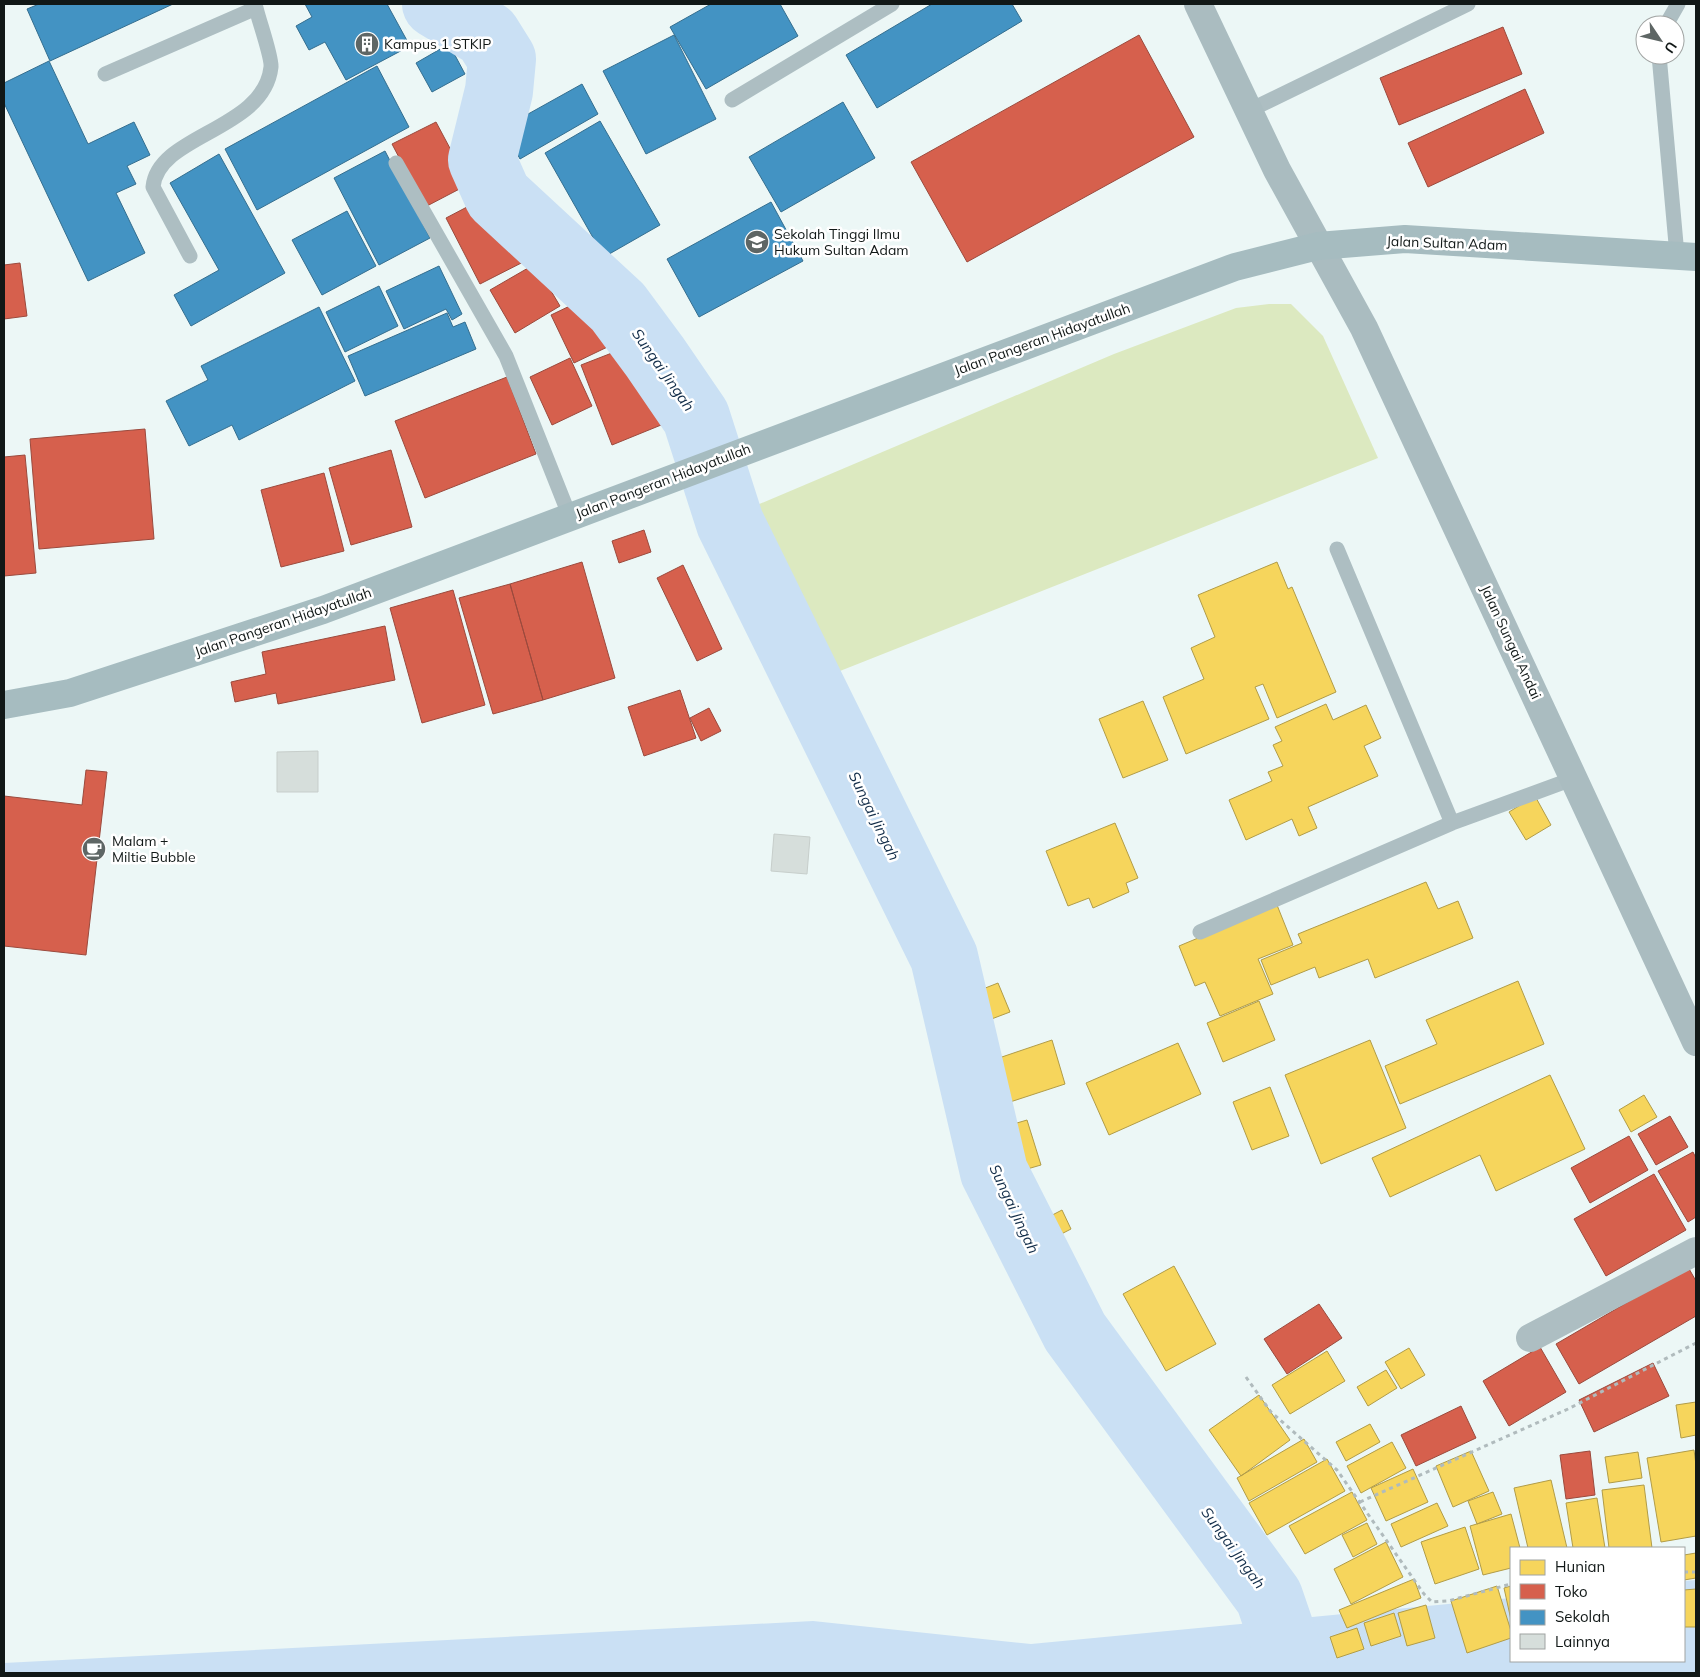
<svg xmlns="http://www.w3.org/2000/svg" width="1700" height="1677" viewBox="0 0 1700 1677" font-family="Mulish,sans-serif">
	<rect width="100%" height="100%" fill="#ecf7f6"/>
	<!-- green -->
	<path fill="#dce9c0" d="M1269,304H1291L1323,336L1378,458L840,671L757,505L1114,354L1236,308Z"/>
	<!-- water -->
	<path fill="#cae0f4" d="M1696,1580V1673H4V1663L813,1621L1031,1644L1511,1598V1661H1684V1581Z"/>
	<!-- homes -->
	<path fill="#f6d55c" stroke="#b19c47" d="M1277,562L1288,589L1292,587L1336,692L1277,718L1263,684L1255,687L1269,719L1186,754L1163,697L1204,679L1191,648L1215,637L1198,595Z
		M1143,701L1168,760L1123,778L1099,719Z
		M1326,704L1333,720L1366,705L1381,738L1364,746L1378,776L1308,807L1317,828L1299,836L1292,819L1246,840L1229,800L1272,781L1268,772L1283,766L1273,745L1282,741L1275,727Z
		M1535,796L1551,825L1526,840L1509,812Z
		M1115,823L1138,878L1126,883L1129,892L1093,908L1089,898L1068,906L1046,851Z
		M1426,882L1438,909L1458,901L1473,938L1375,978L1368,959L1319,978L1315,967L1271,985L1261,960L1302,943L1298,934Z
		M1277,905L1293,945L1258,959L1273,994L1220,1016L1205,982L1195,986L1179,946Z
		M1518,981L1544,1044L1400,1104L1385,1066L1437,1044L1426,1020Z
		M998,983L1010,1012L981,1023L970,994Z
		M1259,1001L1275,1040L1223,1062L1207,1023Z
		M1052,1040L1065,1084L1007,1103L993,1060Z
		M1370,1040L1406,1128L1321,1164L1285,1075Z
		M1178,1043L1201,1094L1109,1135L1086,1083Z
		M1550,1075L1585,1149L1496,1191L1480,1155L1390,1197L1372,1158Z
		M1270,1087L1289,1136L1252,1150L1233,1102Z
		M1644,1095L1657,1117L1631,1132L1619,1110Z
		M1027,1120L1041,1165L1003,1176L990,1131Z
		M1062,1210L1071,1229L1044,1243L1035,1224Z
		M1174,1266L1216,1344L1166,1371L1123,1294Z
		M1409,1348L1425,1375L1401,1389L1385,1362Z
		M1327,1351L1345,1381L1290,1414L1272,1385Z
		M1386,1370L1397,1388L1368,1406L1357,1387Z
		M1259,1395L1290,1440L1241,1476L1209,1430Z
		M1696,1402V1435L1681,1438L1676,1405Z
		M1370,1424L1380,1442L1346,1461L1336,1442Z
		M1304,1439L1317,1462L1249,1501L1237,1478Z
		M1392,1442L1406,1468L1361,1493L1347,1466Z
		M1694,1450L1696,1465V1536L1661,1542L1647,1458Z
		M1471,1451L1489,1491L1453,1507L1436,1466Z
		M1638,1452L1642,1478L1609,1483L1605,1457Z
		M1327,1459L1345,1491L1267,1535L1249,1503Z
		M1413,1469L1428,1502L1386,1521L1371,1488Z
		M1551,1480L1567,1548H1528L1514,1488Z
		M1644,1485L1652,1548H1609L1602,1490Z
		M1352,1492L1367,1520L1305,1554L1289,1526Z
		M1493,1492L1502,1514L1477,1524L1468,1501Z
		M1597,1498L1605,1548H1573L1566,1503Z
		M1437,1503L1448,1526L1401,1547L1391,1524Z
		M1511,1514L1520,1548H1511V1568L1483,1575L1470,1526Z
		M1367,1523L1377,1544L1353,1557L1342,1535Z
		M1465,1527L1479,1569L1435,1584L1421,1542Z
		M1386,1542L1403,1577L1351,1604L1334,1569Z
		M1696,1553V1578L1684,1580V1555Z
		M1414,1579L1421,1598L1347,1628L1339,1610Z
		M1497,1586L1511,1631V1638L1467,1653L1451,1601Z
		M1511,1586V1620L1504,1588Z
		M1696,1589V1627H1684V1590Z
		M1426,1605L1435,1638L1407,1646L1398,1613Z
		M1394,1613L1401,1636L1371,1646L1364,1623Z
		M1357,1628L1364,1649L1337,1658L1330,1637Z"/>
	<!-- shops -->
	<path fill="#d6604d" stroke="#9b4a3d" d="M1503,27L1522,74L1399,125L1380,78Z
		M1139,35L1194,137L967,262L911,162Z
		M1525,89L1544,133L1428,187L1408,143Z
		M436,122L469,184L425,207L392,144Z
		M488,196L507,234L520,227L535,256L480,284L446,218Z
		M20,263L27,316L4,319V265Z
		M535,264L560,306L515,333L490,290Z
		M599,292L622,340L574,363L551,315Z
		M635,344L666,423L612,445L581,365Z
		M570,358L592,406L552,425L530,377Z
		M507,377L536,454L425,498L395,421Z
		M145,429L154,539L39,549L30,439Z
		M391,450L412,527L351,545L329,468Z
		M25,455L36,573L4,576V457Z
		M324,473L344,551L281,567L261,490Z
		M644,530L651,552L619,563L612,541Z
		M582,562L615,678L543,700L510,584Z
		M683,565L722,649L697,661L657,578Z
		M510,584L543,700L493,714L459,598Z
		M453,590L485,705L422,723L390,608Z
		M385,626L395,680L278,704L276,693L235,702L231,682L266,674L262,652Z
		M680,690L696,738L644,756L628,707Z
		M709,708L721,731L701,741L690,718Z
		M86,770L107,772L86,955L4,946V796L82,805Z
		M1670,1116L1688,1147L1656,1165L1638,1134Z
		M1629,1136L1648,1170L1590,1203L1571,1168Z
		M1693,1152L1696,1158V1217L1688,1222L1658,1171Z
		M1654,1174L1686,1230L1606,1276L1574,1219Z
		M1688,1267L1696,1281V1316L1579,1384L1556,1344Z
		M1319,1304L1342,1338L1287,1374L1264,1339Z
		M1540,1347L1566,1392L1509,1426L1483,1381Z
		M1653,1363L1669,1396L1594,1432L1579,1400Z
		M1461,1406L1476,1438L1416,1466L1401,1435Z
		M1590,1451L1595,1495L1566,1499L1560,1455Z"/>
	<!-- schools -->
	<path fill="#4393c3" stroke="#346e8f" d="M39,4H173L50,61L27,9Z
		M305,4H387L410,46L346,80L325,42L309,50L296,26L312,17Z
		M711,4H780L798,36L706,89L670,27Z
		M932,4H1012L1022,21L877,108L846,55Z
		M674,35L716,119L646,154L603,71Z
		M449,44L465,74L432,92L416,63Z
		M49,61L88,144L134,122L150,155L127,166L136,184L116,193L145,253L88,281L4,103V83Z
		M377,66L409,127L257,210L225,149Z
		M582,84L598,114L520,159L503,128Z
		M843,102L875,158L781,212L749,157Z
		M600,121L660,225L604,257L545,153Z
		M385,151L430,238L379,265L334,178Z
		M219,154L285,273L191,326L174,295L219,270L170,183Z
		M771,202L803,261L699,317L667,259Z
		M347,211L376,266L322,295L292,240Z
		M439,266L462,314L452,320L446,309L404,329L386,291Z
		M379,286L398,326L345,352L326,312Z
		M319,307L355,381L239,440L232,425L189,446L166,401L208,380L201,366Z
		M447,313L453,327L465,322L476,349L365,396L348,356Z"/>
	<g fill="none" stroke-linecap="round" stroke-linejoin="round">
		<!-- river -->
		<path stroke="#cae0f4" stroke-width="68" d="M436,4L487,35L502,59L499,91L482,160L498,196L618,307L655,357L696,417L730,523L944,957L994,1172L1075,1332L1269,1597L1295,1673"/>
	</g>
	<!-- building -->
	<path fill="#d6dedb" stroke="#c7cecb" d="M318,751V792H277V752Z
		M774,834L810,837L807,874L771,871Z"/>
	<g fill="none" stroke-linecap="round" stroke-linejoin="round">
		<!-- path -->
		<path stroke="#b0bbbd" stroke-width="3" stroke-dasharray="4 4" stroke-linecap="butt" d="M1246,1377L1271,1412L1337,1470L1424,1594L1432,1602L1448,1601L1511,1584
			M1360,1502L1568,1409L1696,1343
			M1684,1572H1696"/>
		<!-- lane -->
		<path stroke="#adbec2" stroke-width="15" d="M1666,25L1678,4
			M1659,55L1677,255
			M105,74L256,8L254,4
			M732,100L892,4
			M1248,111L1468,4
			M396,163L506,356L570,517
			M190,256L153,187C158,134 264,131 271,67C272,57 259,21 256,8
			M1337,549L1452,823
			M1200,932L1452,823L1575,778"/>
		<!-- street -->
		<path stroke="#adbec2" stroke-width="28" d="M1530,1338L1696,1251"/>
		<!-- secondary -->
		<path stroke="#aabcc0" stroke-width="28" d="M1198,4L1277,170L1364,328L1696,1042"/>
		<!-- primary -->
		<path stroke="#a6bcc0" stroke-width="28" d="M4,705L70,693L323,610L1235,267L1318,246L1405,239L1696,257"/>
	</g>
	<!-- icons -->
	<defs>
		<g id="building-disc" transform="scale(1.25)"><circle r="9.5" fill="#5e6665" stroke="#fff"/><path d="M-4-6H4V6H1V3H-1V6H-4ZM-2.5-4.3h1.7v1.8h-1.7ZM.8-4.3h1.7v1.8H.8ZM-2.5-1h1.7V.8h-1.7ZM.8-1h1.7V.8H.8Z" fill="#fff"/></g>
		<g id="university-disc" transform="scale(1.25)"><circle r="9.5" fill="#5e6665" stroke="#fff"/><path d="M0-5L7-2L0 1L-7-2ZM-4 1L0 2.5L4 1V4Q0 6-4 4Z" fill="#fff"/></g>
		<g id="cafe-disc" transform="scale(1.25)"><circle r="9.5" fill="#5e6665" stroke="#fff"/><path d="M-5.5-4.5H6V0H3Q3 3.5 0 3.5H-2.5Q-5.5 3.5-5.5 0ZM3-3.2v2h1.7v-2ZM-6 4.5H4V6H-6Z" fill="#fff"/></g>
	</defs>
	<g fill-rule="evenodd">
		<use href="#building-disc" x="367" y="44"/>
		<use href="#university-disc" x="757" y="242"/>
		<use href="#cafe-disc" x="94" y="849"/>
	</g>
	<g text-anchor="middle" stroke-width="5" stroke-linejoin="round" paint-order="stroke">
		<!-- poi labels -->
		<g font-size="14" fill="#111817" stroke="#fff" text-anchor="start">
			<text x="384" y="49">Kampus 1 STKIP</text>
			<text x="774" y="239">Sekolah Tinggi Ilmu<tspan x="774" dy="16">Hukum Sultan Adam</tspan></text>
			<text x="112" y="846">Malam +<tspan x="112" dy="16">Miltie Bubble</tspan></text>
		</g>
		<!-- street labels -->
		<g font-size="14" fill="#111817" stroke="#fff">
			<text transform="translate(1447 243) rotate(2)" y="5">Jalan Sultan Adam</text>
			<text transform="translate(1042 339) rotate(-20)" y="5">Jalan Pangeran Hidayatullah</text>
			<text transform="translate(663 481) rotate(-21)" y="5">Jalan Pangeran Hidayatullah</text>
			<text transform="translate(283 622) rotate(-19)" y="5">Jalan Pangeran Hidayatullah</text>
			<text transform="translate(1511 642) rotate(65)" y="5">Jalan Sungai Andai</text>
		</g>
		<!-- water labels -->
		<g font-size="15" font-style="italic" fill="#122d49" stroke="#fff">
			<text transform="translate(663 370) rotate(55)" y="5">Sungai Jingah</text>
			<text transform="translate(874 816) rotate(64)" y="5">Sungai Jingah</text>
			<text transform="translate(1014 1209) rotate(65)" y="5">Sungai Jingah</text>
			<text transform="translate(1233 1548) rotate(54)" y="5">Sungai Jingah</text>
		</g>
	</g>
	<!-- border -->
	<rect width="1700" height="1677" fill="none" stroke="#111817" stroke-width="10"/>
	<!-- legend -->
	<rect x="1510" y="1547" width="175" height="115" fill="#ffffff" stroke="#a0a3a2"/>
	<rect x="1520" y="1560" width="25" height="15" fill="#f6d55c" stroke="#a0a3a2"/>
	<text x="1555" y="1572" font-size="15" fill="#111817">Hunian</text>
	<rect x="1520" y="1584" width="25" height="15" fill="#d6604d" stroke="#a0a3a2"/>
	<text x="1555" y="1597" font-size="15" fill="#111817">Toko</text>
	<rect x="1520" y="1610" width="25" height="15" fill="#4393c3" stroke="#a0a3a2"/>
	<text x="1555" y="1622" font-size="15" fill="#111817">Sekolah</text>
	<rect x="1520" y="1634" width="25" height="15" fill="#d6dedb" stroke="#a0a3a2"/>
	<text x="1555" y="1647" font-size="15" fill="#111817">Lainnya</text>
	<!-- north arrow -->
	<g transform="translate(1660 40) rotate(125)"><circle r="24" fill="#ffffff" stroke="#a0a3a2"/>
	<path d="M0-4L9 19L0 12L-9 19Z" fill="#5e6665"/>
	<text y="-8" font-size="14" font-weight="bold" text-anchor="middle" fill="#111817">U</text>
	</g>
</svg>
